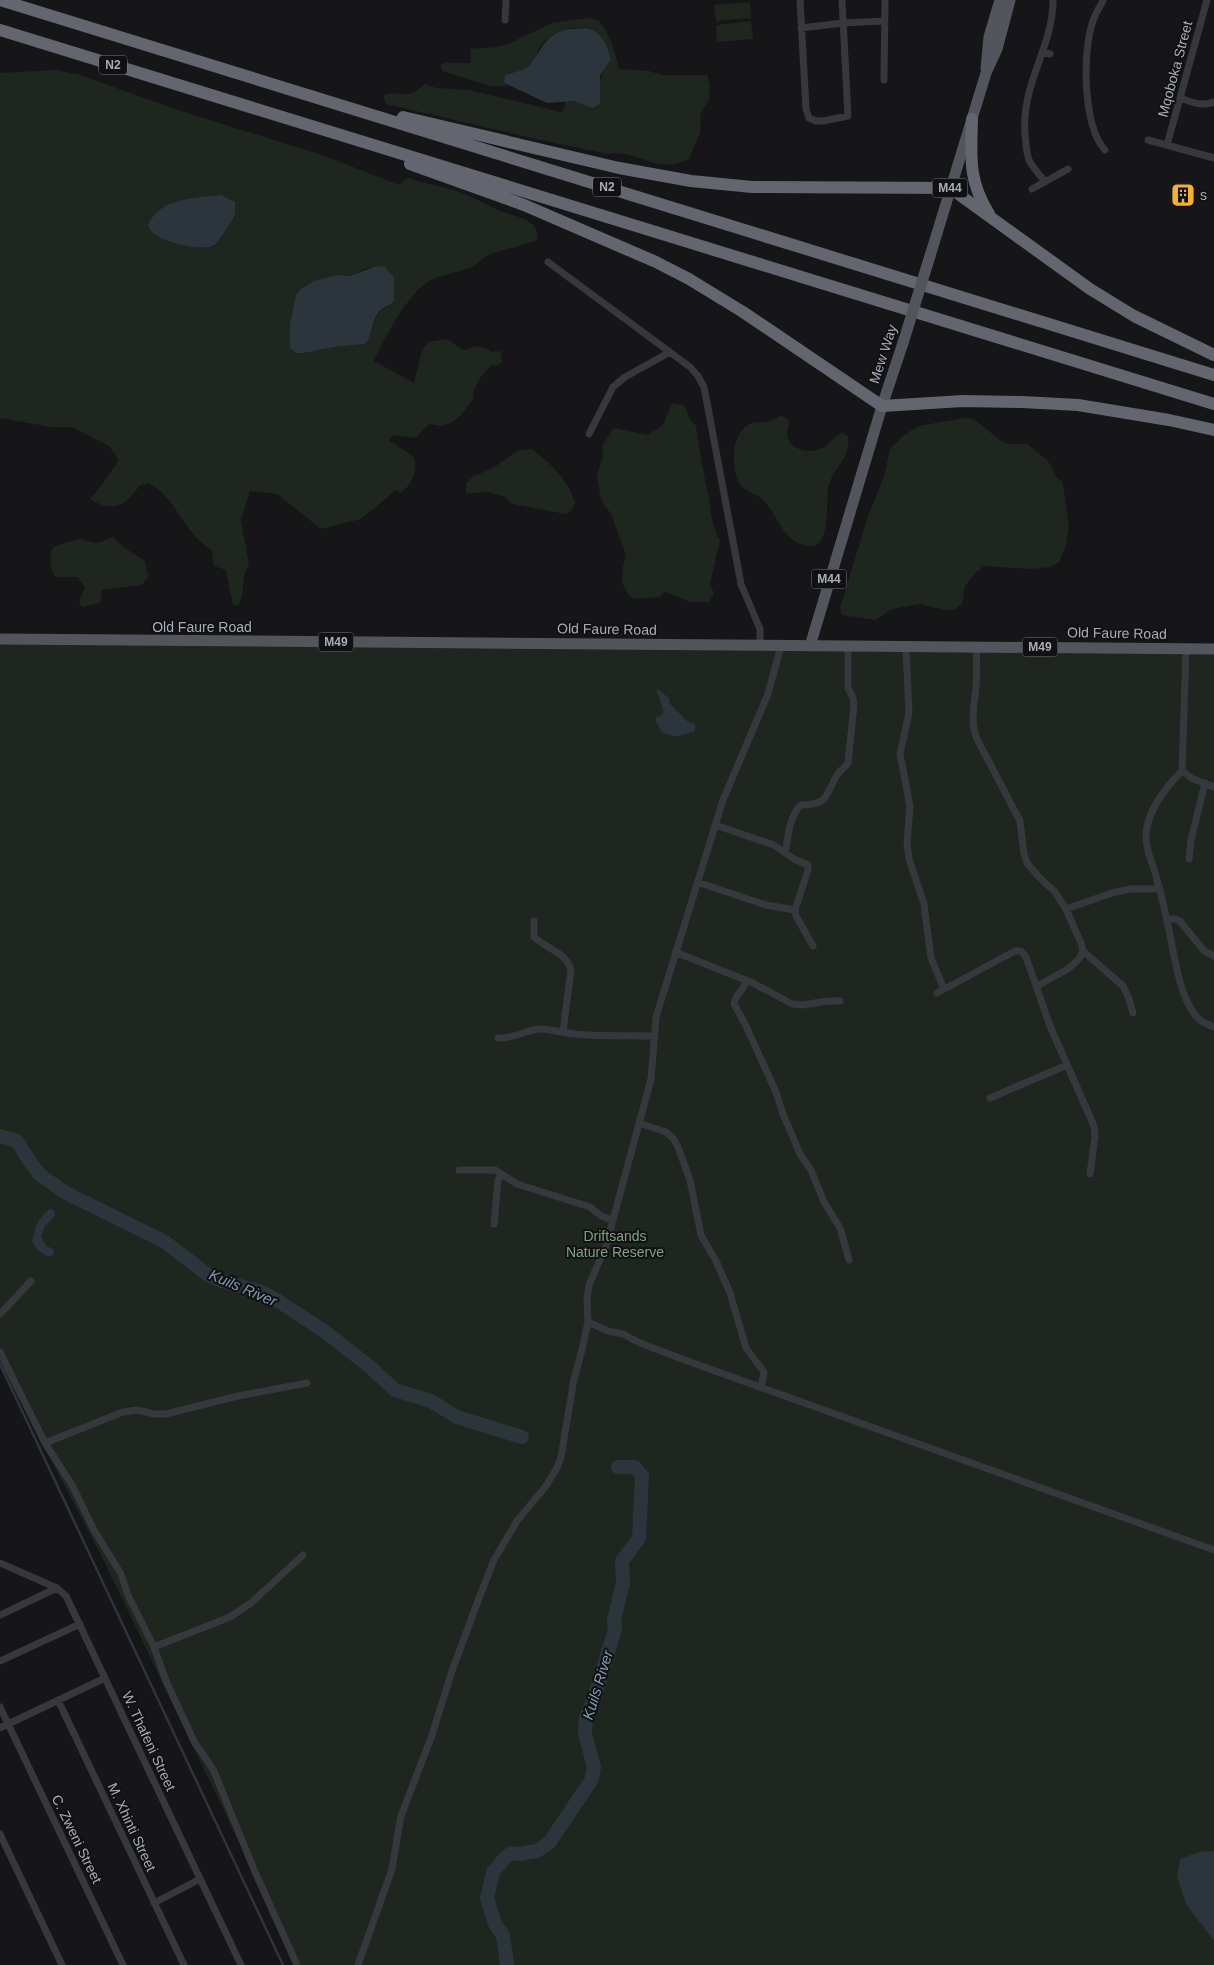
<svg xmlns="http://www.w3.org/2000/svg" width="1214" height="1965" viewBox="0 0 1214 1965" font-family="Arial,sans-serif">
	<rect width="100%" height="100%" fill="#161618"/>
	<!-- green -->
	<path fill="#1e261f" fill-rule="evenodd" d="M750,2L751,18L716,21L714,5Z
		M588,18L598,20C610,34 615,51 619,69L649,71L662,75H707L710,86L709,100L701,112L700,133L689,159C655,176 638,148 608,154L536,139L386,104L383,96C399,87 405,104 424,84L436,88L469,90L561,112L564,109L566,101L578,102L592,108L599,105C602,89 596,74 609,62L590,28C572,25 551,32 540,47C537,51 537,57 533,61C525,70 514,76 504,83L507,86H490L445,72L442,70L441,65L444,63H471L470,49L496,47L510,43L552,23Z
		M751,21L753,39L717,42L716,25Z
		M56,70L80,75L178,110L325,156L399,185L404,180L409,178C423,184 439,185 454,190C470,195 484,204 500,211C513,216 544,220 536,241L490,254C483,257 479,263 472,267C460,272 447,274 435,278C410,287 385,338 374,361L414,383L422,350L429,342L447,339L461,349L466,350L474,346L486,348L491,352L500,351L502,362L498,365H492L480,378L474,390L473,399L461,415L451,423L441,426L429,424L416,438L393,435L389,440L414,457C417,472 413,483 401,493L396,490L361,519L321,529L277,494L250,491L241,520L249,565C239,579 247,593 238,605H233L226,570L214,566L212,551C204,545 196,538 189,529C176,511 169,494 148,483L139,486C127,506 111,513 90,499L104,482L119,460L109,446L72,427H51L0,418V73ZM176,201L235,216C227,226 222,240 213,247L151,218ZM370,267L389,306C370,314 376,330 365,344L335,347L304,353L341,275L349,276Z
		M672,403L684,405L691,421L696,426C699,450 704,474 709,499C711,512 712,528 720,540L710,583L714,594L709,602H690L665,592L659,597L635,599L629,596L622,583L623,566L626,555L611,514L601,500L597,475L603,458L602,446L614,428L648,435L663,425Z
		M781,416C795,420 786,426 787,435C788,445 801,452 811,451C832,448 829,437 843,433L848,436C852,457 832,469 828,488C826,503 830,532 818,544C815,546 811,546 808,546C783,543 779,517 764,501C758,494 748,493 742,487C730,473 731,438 745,427C754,420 762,423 771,421C774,420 777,417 781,416Z
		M965,418L974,419L1001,441L1009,444H1027L1048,461L1056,476L1063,483L1069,528L1066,546L1059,562L1050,567L1032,569L984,566L976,572L965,586L962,604L954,610H945L919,604L892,609L876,620L842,615L840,608L867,519L884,476L890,449L903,436L918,426Z
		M532,449C551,464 568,479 575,503L571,511L565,514L513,504L505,497L487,492L466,494V483L474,476L493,468L517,451Z
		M113,537L123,547L145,561L148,576L142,585L102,590L100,603L82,607L79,601L85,588L78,577H55C50,567 48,559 53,547L81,538C97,546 97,543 113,537Z
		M0,643L1214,650V1965H298L103,1559L0,1363Z"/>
	<!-- water -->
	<path fill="#2c353c" d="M586,28C602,31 607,46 611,59L600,75V101L599,105L592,108L574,101L547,103L504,83L505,75C512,73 522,71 527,67C540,56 541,40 559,32C567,28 577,29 586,28Z
		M221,195L235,202C235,206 236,213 234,217C232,221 217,244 215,245C202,252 161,242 152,232C150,230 149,227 148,225C160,197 196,198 221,195Z
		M377,266L385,267L394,278V301C389,306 382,308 378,313C371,322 373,335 365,344L335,347L304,353H296L290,348V325L296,295L301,289L314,281L338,275L349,276Z
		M657,689L669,698L670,704L688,722L695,724V731C682,736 673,739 661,731L655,719L658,716L660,717L664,712C661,706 660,696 657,693Z
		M50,1209L54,1210L55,1216L45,1226L41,1237L46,1246L54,1249V1254L49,1257L38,1251L32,1242C34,1230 39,1215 50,1209Z
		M1214,1851V1941L1186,1904L1177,1876L1180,1859L1199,1852Z"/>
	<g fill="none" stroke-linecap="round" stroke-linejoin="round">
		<!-- stream -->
		<path stroke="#2c353c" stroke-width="2.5" d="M0,1364L283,1965"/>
		<!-- river -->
		<path stroke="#2c353c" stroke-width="14" d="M0,1136L17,1141L30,1162L40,1175L66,1193L165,1242L208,1275L225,1282L259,1291L275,1299L324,1331L369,1366L395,1390L431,1401L457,1417L522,1437
			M507,1965L503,1935L495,1924L487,1898L493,1872L504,1859L511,1853L519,1854L537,1851L549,1843L592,1779L594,1767L585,1734L586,1717L594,1699L615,1629L614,1620L623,1583L622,1561L639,1538L642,1476L635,1467H618"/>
		<!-- street -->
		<path stroke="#37383d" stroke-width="7" d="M800,0L806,109L809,118L816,121H823L848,116L842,0
			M1103,0C1100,7 1095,14 1093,21C1082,51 1083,126 1105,150
			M505,20L506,0
			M801,28L843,23L884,21
			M1042,52L1050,54
			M884,80L885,0
			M1180,98C1192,102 1202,107 1214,102
			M1148,140L1214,158
			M1167,145L1207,0
			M1045,182C1040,175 1033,168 1029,160C1026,152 1026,143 1025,134C1021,83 1053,48 1053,0
			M1032,189L1068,169
			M548,262L690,367L698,376L704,387L741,584L760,629V645
			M589,434L613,387L625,377L670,352
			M977,646C976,660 977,674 976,687C974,706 970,721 977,739L1020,821L1024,854L1027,863L1039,877L1055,892L1066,909L1081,943L1083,951L1079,959L1068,969L1037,986
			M906,647L909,713L900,754L910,806L907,843L909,859L924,904L931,958L944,989
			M1186,649L1182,771L1193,779L1214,787
			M1182,771C1165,788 1147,810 1146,836C1145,850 1154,866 1157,880C1161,893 1164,907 1167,921C1174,949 1177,991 1195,1015C1200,1022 1207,1024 1214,1027
			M715,825L774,845L794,859L808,865V870L795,910L796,916L813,946
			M785,853C788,838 789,816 801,805C829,805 825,795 837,775C840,770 845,768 848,763L854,705L853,698L848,688V647
			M1189,859L1191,840L1205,783
			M697,882L766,905L795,910
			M1066,909L1112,893L1130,889H1160
			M1167,919H1175L1180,921L1204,951L1214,956
			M534,921V937C546,948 568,954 571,970L563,1032
			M1083,951L1123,986L1129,999L1133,1013
			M675,952L753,983L792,1004L802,1005L828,1001H840
			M746,981C744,991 734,995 734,1004L745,1024L776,1092L783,1114L800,1154L811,1170L824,1202L840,1228L849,1260
			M937,993L1015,951H1021L1026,957L1050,1026L1094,1126L1095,1137L1090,1174
			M498,1038C516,1039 527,1029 540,1029C551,1029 563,1033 575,1034C600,1037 627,1035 653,1036
			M990,1098L1067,1065
			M639,1123L666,1132L673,1138L678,1147L690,1180L701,1235L716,1261L730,1293L746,1348L764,1372L761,1388
			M459,1170H495L517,1184L590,1207L601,1216L612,1220
			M494,1224L498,1180L501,1175
			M0,1314L31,1281
			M588,1322L608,1331L623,1334L640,1343L682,1359L1214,1550
			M0,1352L45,1443L72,1485L94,1530L121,1574L128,1595L154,1647L166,1681L195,1743L213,1769L255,1872L297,1965
			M45,1443L123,1412L137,1410L154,1414H166L238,1396L307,1383
			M0,1563L57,1588L66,1596L241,1965
			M0,1615L57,1588
			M154,1647L230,1617L251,1603L303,1555
			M0,1661L80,1624
			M58,1700L184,1965
			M0,1707L123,1965
			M0,1728L105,1678
			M0,1834L62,1965
			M154,1903L200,1879
			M358,1965L392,1869L401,1816L431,1738L452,1671L479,1598L494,1560L517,1521L546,1486L557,1468L561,1457L574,1379L582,1350L588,1322L587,1298L589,1285L606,1246L651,1079L656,1017L723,800L768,694L781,646"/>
		<!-- primary -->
		<path stroke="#53555c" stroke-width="11" d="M986,69L989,37L1000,0
			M930,256L986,73L997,49L1010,0
			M0,639L1214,649
			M810,646L882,406L903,343"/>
		<!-- highway -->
		<path stroke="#63666e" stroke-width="12" d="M0,0L1214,375
			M0,30L1214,404
			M403,117L619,168L691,181L752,187L950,188L1090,289L1134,316L1214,355
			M972,119C971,158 968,180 989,214
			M410,164L524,205L656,262L689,279L743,312L882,406L963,401L1022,402L1078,405L1169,420L1214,430"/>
		<!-- primary-bridge -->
		<path stroke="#53555c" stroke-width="11" d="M903,343L930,256"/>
	</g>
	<!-- icons -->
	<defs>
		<g id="building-square" transform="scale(1.25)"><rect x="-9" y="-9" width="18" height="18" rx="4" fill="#f2b134" stroke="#111113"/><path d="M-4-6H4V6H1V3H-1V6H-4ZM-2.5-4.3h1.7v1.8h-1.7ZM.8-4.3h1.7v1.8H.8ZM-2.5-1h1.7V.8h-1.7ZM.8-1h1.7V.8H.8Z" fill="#111"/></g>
	</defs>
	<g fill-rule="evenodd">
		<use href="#building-square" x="1183" y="195"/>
	</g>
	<g text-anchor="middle" stroke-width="4" stroke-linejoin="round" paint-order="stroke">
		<!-- shield labels -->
		<g fill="#111113" stroke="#7b7e86" stroke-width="1">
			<rect x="99" y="55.5" width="28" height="19" rx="4"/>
			<rect x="593" y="177.5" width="28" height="19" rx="4"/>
			<rect x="932.5" y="178.5" width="35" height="19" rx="4"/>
			<rect x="811.5" y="569.5" width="35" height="19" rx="4"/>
			<rect x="318.5" y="632.5" width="35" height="19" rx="4"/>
			<rect x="1022.5" y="637.5" width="35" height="19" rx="4"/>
		</g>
		<g font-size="12" font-weight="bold" fill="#a8adb8">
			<text x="113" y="69">N2</text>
			<text x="607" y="191">N2</text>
			<text x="950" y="192">M44</text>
			<text x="829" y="583">M44</text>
			<text x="336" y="646">M49</text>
			<text x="1040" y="651">M49</text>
		</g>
		<!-- street labels -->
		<g font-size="14" fill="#a8adb8" stroke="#111113">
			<text transform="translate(1175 69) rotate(-75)" y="5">Mqoboka Street</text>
			<text transform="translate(883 354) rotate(-72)" y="5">Mew Way</text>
			<text x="202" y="632">Old Faure Road</text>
			<text transform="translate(607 629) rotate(1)" y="5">Old Faure Road</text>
			<text transform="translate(1117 633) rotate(1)" y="5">Old Faure Road</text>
			<text transform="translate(149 1741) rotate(65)" y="5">W. Thafeni Street</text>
			<text transform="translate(132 1827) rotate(65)" y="5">M. Xhinti Street</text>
			<text transform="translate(77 1839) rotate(64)" y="5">C. Zweni Street</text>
		</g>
		<!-- poi labels -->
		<g font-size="14" fill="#a8adb8" stroke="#111113" text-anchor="start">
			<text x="1200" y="200">s</text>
		</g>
		<!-- park labels -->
		<g font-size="14" fill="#7fa381" stroke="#111113">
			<text x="615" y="1241">Driftsands<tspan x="615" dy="16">Nature Reserve</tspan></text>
		</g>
		<!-- water labels -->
		<g font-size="15" font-style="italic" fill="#7f9bb3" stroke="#111113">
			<text transform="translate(243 1288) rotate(23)" y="5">Kuils River</text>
			<text transform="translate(598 1685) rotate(-73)" y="5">Kuils River</text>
		</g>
	</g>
</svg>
